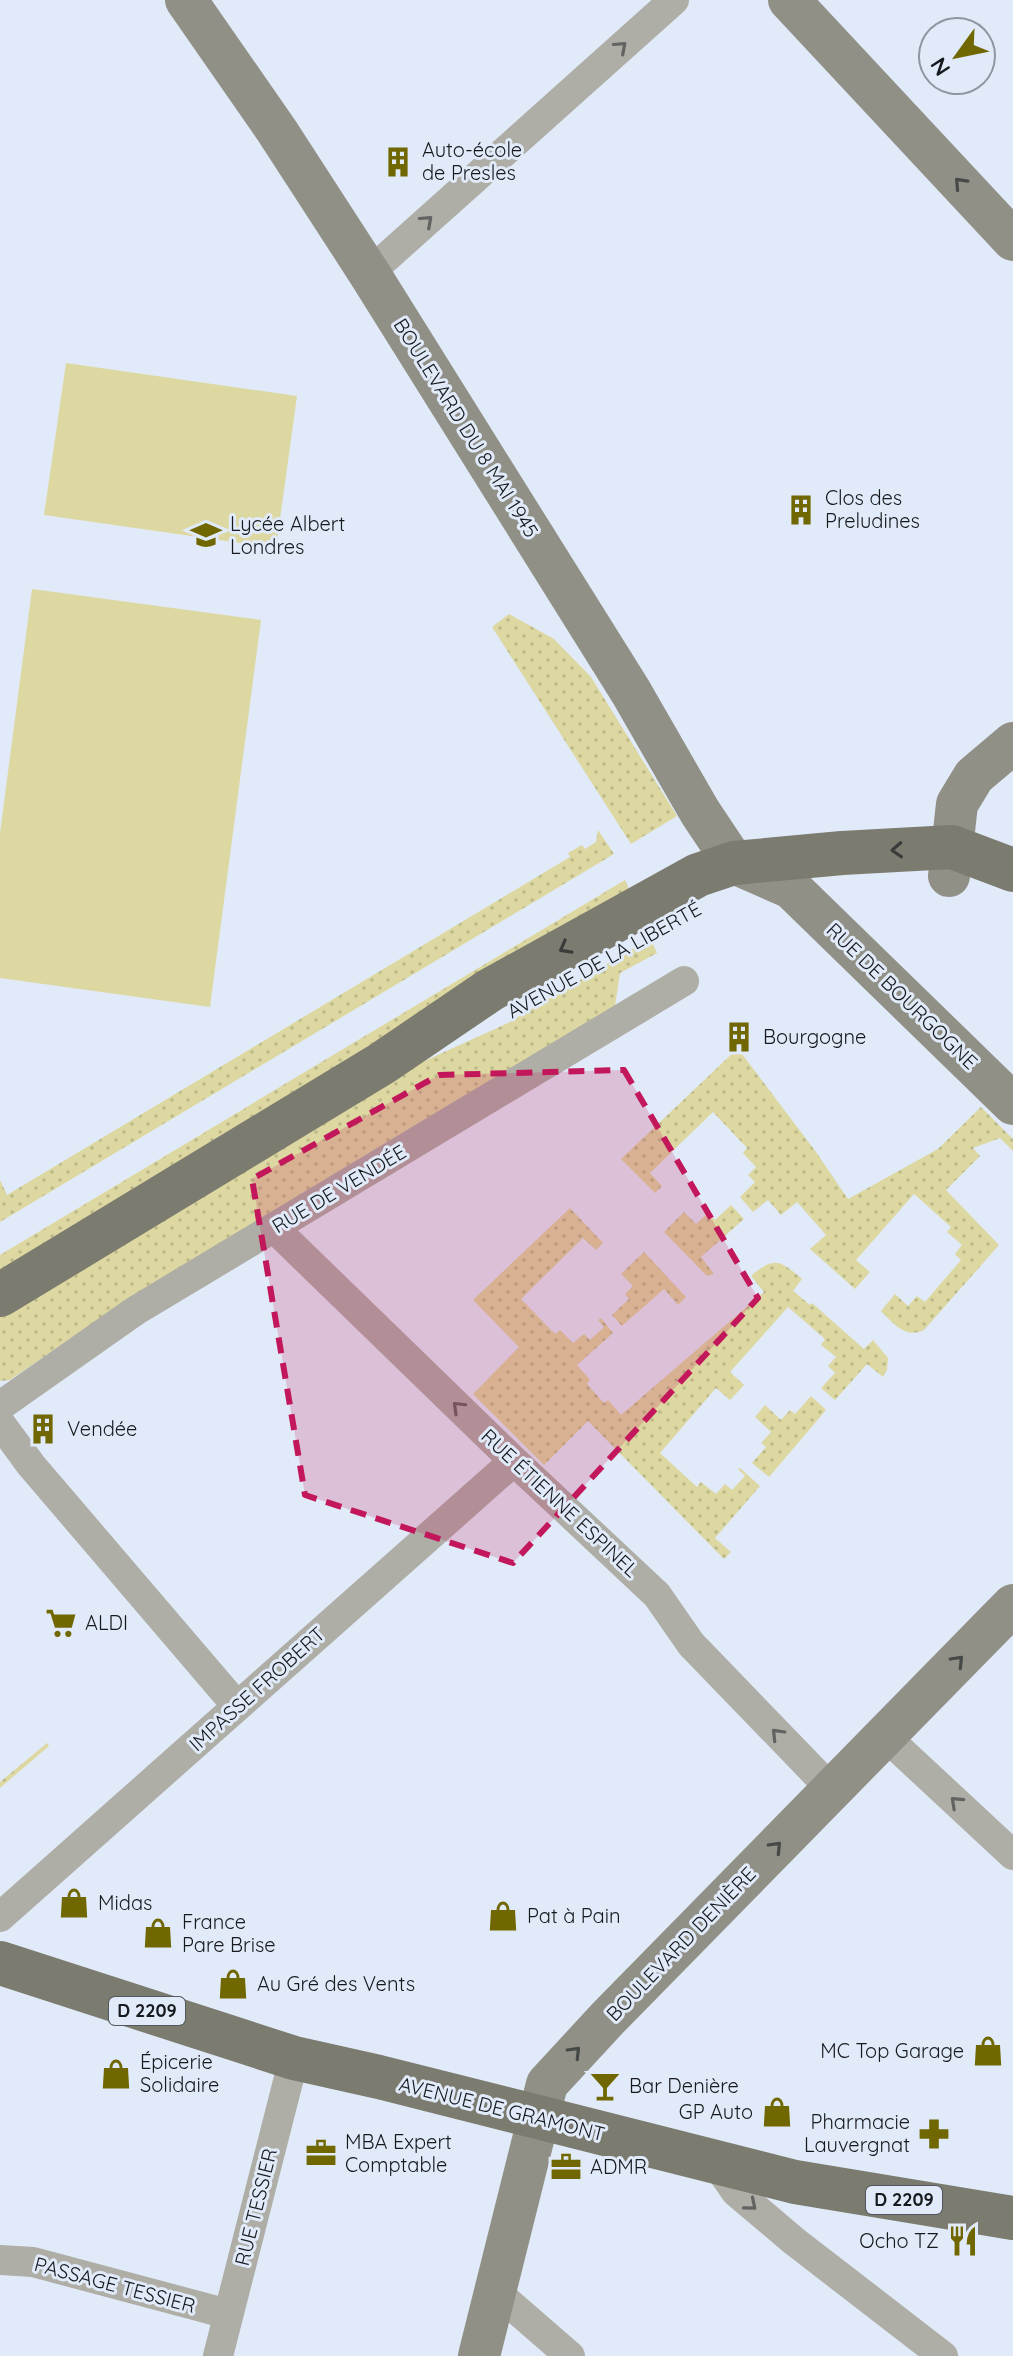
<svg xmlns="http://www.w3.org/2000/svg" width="1013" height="2356" viewBox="0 0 1013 2356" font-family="Quicksand,sans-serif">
	<defs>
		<pattern id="grass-dots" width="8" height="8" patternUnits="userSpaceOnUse" patternTransform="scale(2)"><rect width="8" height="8" fill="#ddd8a1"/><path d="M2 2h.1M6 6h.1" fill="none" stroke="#bdb98a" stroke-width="1.8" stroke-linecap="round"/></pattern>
	</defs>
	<rect width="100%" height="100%" fill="#e1eaf8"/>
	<!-- grass -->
	<path fill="url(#grass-dots)" d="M509,614L554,639L591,677L677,816L631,844L492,627Z
		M598,830L614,854L0,1222V1180L7,1195L570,857L568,853L582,845L585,849L596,842Z
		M625,880L633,898L0,1277V1255Z
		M650,938L657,953L620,973L615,1006L121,1304L10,1380L0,1381V1312L396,1074L508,1023Z
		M736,1050H739L816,1152L848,1199L938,1149L981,1107L1013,1139V1151L1000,1138L973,1148L980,1156L946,1190L999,1245L924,1330C905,1339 894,1324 881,1311L895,1294L908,1306L917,1296L925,1302L961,1260L955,1254L962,1245L947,1232L951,1227L914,1194L856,1260L870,1272L855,1289L810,1249L826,1235L797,1202L781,1215L768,1200L753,1212L740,1197L755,1182L748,1175L756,1167L743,1153L747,1148L713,1112L650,1173L662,1186L655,1193L621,1159Z
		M731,1205L744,1219L701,1257L714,1274L707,1276L664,1232L684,1212L696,1224L708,1213L715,1220Z
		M570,1208L603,1243L596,1250L583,1238L521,1299L555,1334L560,1330L573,1343L584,1334L590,1340L604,1327L598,1320L601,1318L613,1333L577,1365L590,1380L587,1384L604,1403L608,1400L621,1415L764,1292L751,1276C774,1256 780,1260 802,1279L793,1291L810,1305L812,1303L864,1349L873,1340L888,1358L887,1370L883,1377L867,1364L835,1400L821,1388L835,1373L828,1366L836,1357L821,1345L825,1339L788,1307L730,1372L744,1385L730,1400L716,1388L660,1453L697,1487L701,1482L716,1494L725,1484L732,1490L745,1476L738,1469L740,1468L760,1486L715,1538L731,1552L724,1559L588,1421L544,1465L473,1394L519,1347L473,1300Z
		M644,1252L686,1297L678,1305L664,1289L622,1326L612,1315L629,1299L625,1294L633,1286L621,1274Z
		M811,1396L826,1410L769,1477L752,1463L766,1447L761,1443L771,1432L755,1417L765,1405L781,1420L790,1410L795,1414Z
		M47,1743L49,1746L0,1788V1782Z"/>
	<!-- garden -->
	<path fill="#ddd8a1" d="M66,363L297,396L276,548L44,515Z
		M32,589L261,620L210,1007L0,978V833Z"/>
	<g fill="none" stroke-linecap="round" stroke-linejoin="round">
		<!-- street -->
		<path stroke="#aeada6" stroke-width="30" d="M369,273L674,0
			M274,1228L514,1461L657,1595L691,1644L832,1790
			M0,1406L135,1311L684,981
			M0,1423L31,1465L237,1706
			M885,1736L1013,1855
			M0,1917L514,1461
			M715,2162L736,2192L794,2241L943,2356
			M0,2260L33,2262L228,2314
			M495,2291L570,2356
			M218,2356L294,2058"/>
		<!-- secondary -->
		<path stroke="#919086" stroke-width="42" d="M186,0L277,131L369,273L631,692L700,812L734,863
			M789,0L1013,240
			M734,863L791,888L1013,1104
			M949,876L957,804L974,776L1013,743
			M479,2356L547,2084L607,2019L1013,1605"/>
		<!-- primary -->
		<path stroke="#7c7b6f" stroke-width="44" d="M0,1295L381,1064L490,990L698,875L734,863L842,853L952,847L1013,870
			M0,1963L294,2058L379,2077L795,2182L1013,2218"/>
	</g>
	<!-- one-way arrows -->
	<defs><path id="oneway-chevron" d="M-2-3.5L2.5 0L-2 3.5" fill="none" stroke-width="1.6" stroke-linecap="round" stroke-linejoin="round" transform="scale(2)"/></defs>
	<g stroke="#626362">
		<use href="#oneway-chevron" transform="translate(621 47) rotate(-42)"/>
		<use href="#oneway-chevron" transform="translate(427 221) rotate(-42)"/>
		<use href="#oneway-chevron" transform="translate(458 1407) rotate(-136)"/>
		<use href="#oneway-chevron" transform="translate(777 1734) rotate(-134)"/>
		<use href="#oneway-chevron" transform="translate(956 1802) rotate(-137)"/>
		<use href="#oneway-chevron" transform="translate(751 2205) rotate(40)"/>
	</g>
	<g stroke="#474948">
		<use href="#oneway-chevron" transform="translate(960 183) rotate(-133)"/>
		<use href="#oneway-chevron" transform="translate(958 1661) rotate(-46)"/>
		<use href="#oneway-chevron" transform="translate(776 1847) rotate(-46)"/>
		<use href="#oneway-chevron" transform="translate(575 2052) rotate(-46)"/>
	</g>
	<g stroke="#3a3b3a">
		<use href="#oneway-chevron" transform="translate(897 850) rotate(177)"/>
		<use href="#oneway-chevron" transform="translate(565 948) rotate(151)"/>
	</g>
	<!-- marked area -->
	<path fill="#c2185b" fill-opacity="0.2" stroke="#c2185b" stroke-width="6" stroke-dasharray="16 10" stroke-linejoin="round" d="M624,1070L758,1298L513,1563L305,1495L252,1179L439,1075Z"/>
	<!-- icons -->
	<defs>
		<g id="building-bare" transform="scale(2.4)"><path d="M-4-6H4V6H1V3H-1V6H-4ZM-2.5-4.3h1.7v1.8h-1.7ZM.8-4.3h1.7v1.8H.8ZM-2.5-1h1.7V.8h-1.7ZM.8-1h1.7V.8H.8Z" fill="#706700" stroke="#e1eaf8" stroke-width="2.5" paint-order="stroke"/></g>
		<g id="school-bare" transform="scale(2.4)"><path d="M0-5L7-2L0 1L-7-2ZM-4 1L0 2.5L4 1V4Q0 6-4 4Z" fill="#706700" stroke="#e1eaf8" stroke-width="2.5" paint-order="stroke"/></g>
		<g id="supermarket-bare" transform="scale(2.4)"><path d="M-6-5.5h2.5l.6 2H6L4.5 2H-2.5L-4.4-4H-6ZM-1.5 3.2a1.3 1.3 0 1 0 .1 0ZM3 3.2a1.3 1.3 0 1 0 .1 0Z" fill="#706700" stroke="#e1eaf8" stroke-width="2.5" paint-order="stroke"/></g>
		<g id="shop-bare" transform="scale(2.4)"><path d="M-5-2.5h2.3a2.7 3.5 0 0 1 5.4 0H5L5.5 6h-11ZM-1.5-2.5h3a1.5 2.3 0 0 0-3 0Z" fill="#706700" stroke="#e1eaf8" stroke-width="2.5" paint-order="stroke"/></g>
		<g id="bar-bare" transform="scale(2.4)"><path d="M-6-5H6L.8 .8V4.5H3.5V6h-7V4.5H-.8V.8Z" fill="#706700" stroke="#e1eaf8" stroke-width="2.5" paint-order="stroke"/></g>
		<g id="pharmacy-bare" transform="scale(2.4)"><path d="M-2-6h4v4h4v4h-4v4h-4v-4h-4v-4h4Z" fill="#706700" stroke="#e1eaf8" stroke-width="2.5" paint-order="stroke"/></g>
		<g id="office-bare" transform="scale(2.4)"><path d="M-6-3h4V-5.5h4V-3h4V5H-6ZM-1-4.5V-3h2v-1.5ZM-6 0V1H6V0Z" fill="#706700" stroke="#e1eaf8" stroke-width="2.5" paint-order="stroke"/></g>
		<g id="restaurant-bare" transform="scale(2.4)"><path d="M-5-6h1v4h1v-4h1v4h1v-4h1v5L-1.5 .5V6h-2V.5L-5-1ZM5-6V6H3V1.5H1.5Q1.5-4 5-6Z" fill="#706700" stroke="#e1eaf8" stroke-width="2.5" paint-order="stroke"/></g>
	</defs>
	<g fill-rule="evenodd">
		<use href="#building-bare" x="398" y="162"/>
		<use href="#building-bare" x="801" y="510"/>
		<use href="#school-bare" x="206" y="535"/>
		<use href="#building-bare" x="739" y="1037"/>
		<use href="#building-bare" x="43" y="1429"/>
		<use href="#supermarket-bare" x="61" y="1623"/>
		<use href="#shop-bare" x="74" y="1903"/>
		<use href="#shop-bare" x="503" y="1916"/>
		<use href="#shop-bare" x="158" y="1933"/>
		<use href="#shop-bare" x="233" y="1984"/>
		<use href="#shop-bare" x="988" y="2051"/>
		<use href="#shop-bare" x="116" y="2074"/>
		<use href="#bar-bare" x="605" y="2086"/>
		<use href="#shop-bare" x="777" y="2112"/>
		<use href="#pharmacy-bare" x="934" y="2134"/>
		<use href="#office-bare" x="321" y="2153"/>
		<use href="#office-bare" x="566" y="2167"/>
		<use href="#restaurant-bare" x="963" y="2241"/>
	</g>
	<g text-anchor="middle" stroke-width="6" stroke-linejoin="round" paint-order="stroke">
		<!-- shield labels -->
		<g fill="#e1eaf8" stroke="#53585f" stroke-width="2">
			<rect x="109" y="1997" width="76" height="28" rx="6"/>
			<rect x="866" y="2186" width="76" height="28" rx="6"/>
		</g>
		<g font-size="18" font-weight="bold" fill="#16191e">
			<text x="147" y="2017">D 2209</text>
			<text x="904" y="2206">D 2209</text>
		</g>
		<!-- poi labels -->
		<g font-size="20" fill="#16191e" stroke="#e1eaf8" text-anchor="start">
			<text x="422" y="157">Auto-école<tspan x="422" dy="23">de Presles</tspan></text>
			<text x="825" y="505">Clos des<tspan x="825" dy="23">Preludines</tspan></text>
			<text x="230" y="531">Lycée Albert<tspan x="230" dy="23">Londres</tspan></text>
			<text x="763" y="1044">Bourgogne</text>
			<text x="67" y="1436">Vendée</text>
			<text x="85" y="1630">ALDI</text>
			<text x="98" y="1910">Midas</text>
			<text x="527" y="1923">Pat à Pain</text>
			<text x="182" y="1929">France<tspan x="182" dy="23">Pare Brise</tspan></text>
			<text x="257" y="1991">Au Gré des Vents</text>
			<text x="964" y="2058" text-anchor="end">MC Top Garage</text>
			<text x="140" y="2069">Épicerie<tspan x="140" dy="23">Solidaire</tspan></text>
			<text x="629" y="2093">Bar Denière</text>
			<text x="753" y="2119" text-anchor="end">GP Auto</text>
			<text x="910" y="2129" text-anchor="end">Pharmacie<tspan x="910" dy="23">Lauvergnat</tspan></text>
			<text x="345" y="2149">MBA Expert<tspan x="345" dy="23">Comptable</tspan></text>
			<text x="590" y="2174">ADMR</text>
			<text x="939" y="2248" text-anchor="end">Ocho TZ</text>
		</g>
		<!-- street labels -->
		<g font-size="20" fill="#16191e" stroke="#e1eaf8">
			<text transform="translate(466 428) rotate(58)" y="7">BOULEVARD DU 8 MAI 1945</text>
			<text transform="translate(604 960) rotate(-29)" y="7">AVENUE DE LA LIBERTÉ</text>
			<text transform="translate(902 996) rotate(44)" y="7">RUE DE BOURGOGNE</text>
			<text transform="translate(339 1189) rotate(-31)" y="7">RUE DE VENDÉE</text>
			<text transform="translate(560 1503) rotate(43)" y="7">RUE ÉTIENNE ESPINEL</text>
			<text transform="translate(257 1689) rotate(-42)" y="7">IMPASSE FROBERT</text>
			<text transform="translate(681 1944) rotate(-46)" y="7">BOULEVARD DENIÈRE</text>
			<text transform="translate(502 2109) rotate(14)" y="7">AVENUE DE GRAMONT</text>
			<text transform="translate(256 2207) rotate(-76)" y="7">RUE TESSIER</text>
			<text transform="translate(115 2285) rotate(15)" y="7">PASSAGE TESSIER</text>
		</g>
	</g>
	<!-- north arrow -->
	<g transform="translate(957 56) rotate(237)"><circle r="38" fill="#e1eaf8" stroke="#9096a1" stroke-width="2"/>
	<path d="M0-6L14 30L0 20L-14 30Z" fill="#706700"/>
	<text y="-12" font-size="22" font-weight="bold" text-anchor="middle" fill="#16191e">N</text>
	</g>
</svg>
